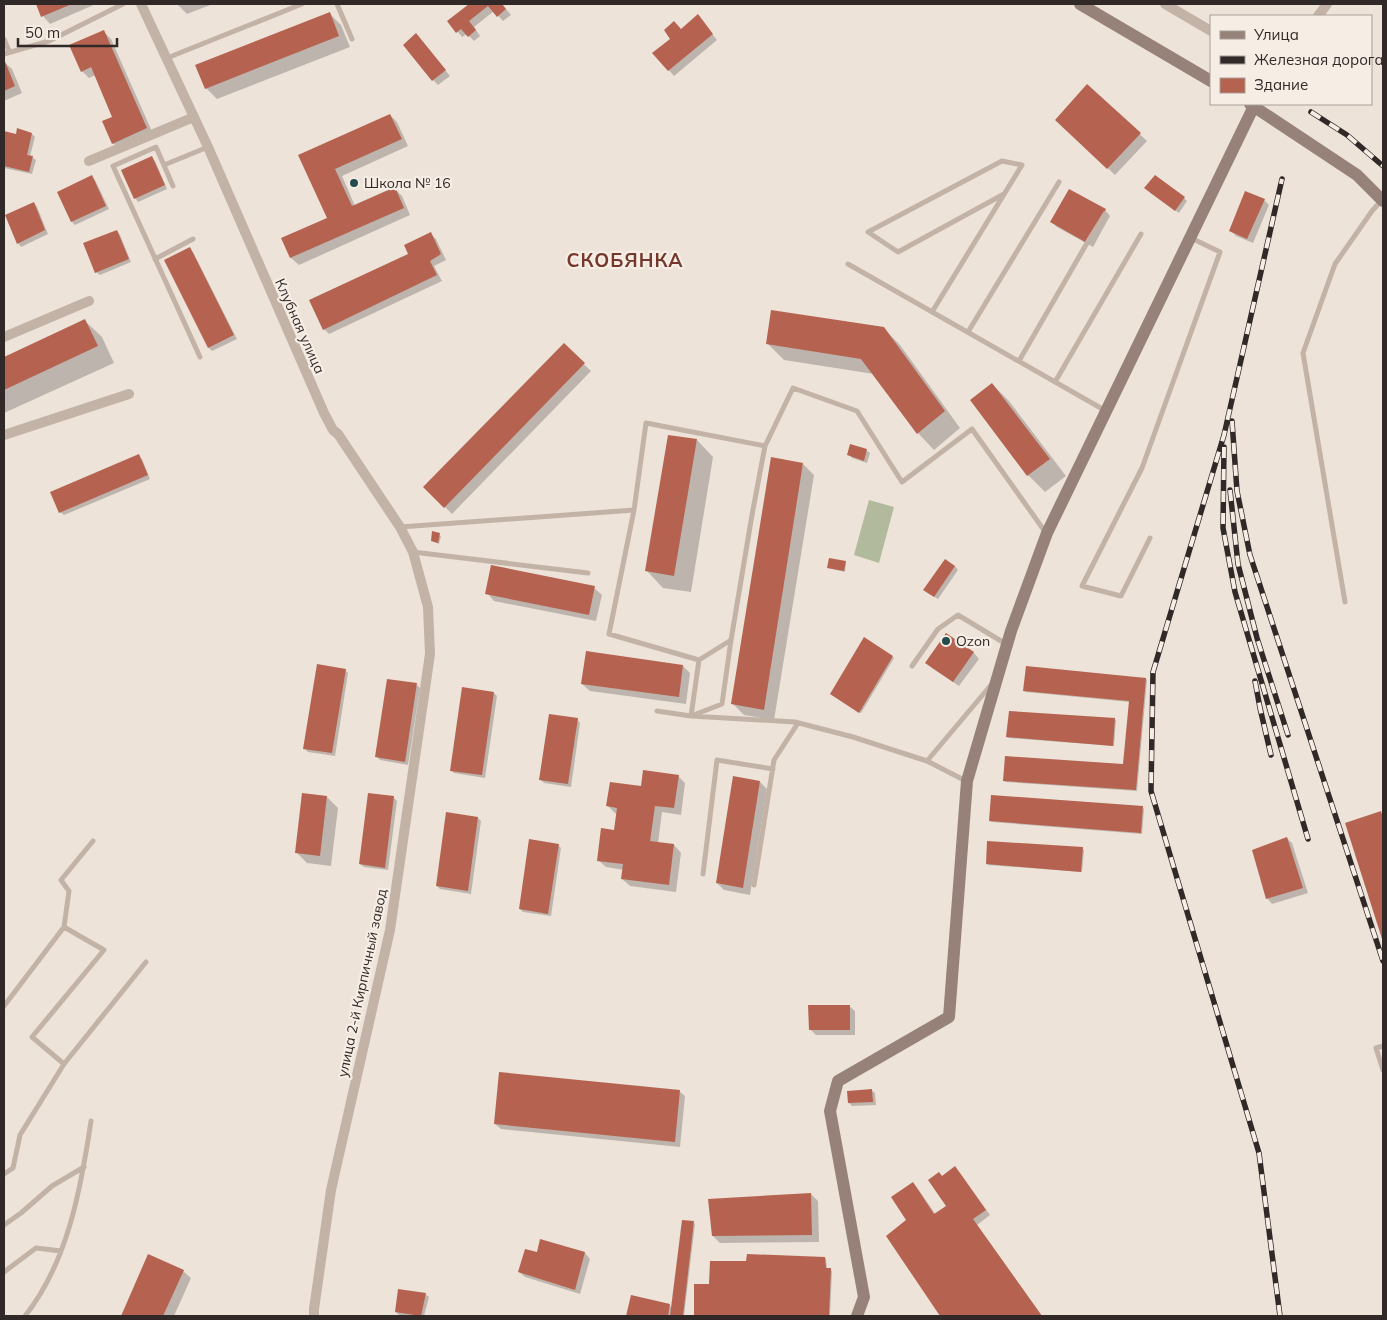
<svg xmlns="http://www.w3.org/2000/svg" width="1387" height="1320" viewBox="0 0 1387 1320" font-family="Mulish,sans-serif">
	<rect width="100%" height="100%" fill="#ede3d9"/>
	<!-- green -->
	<path fill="#b1ba9c" d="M869,500L894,507L879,563L854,555Z"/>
	<!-- shadow -->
	<path fill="#0003" d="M37,4H96L50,24L43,16Z
		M177,4H213L187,14Z
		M471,4H502L511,15L503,21L494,11L474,27L480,36L474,41L467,34L462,37L449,21Z
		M330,14L341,25L350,47L217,99L206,88Z
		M698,16L717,40L674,76L654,53Z
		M104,32L111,39L154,136L121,150L113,143L114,117L96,75L89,78L82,71Z
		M421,40L450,76L438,85L433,80Z
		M4,62L12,69L22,93L4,101Z
		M1088,85L1147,141L1115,175L1064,127Z
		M390,115L397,122L408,146L342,176L355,206L395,189L402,196L410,215L299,265L291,258L283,239L328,219L300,156Z
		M4,132L17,135L32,134L35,137L30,156L36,160L32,174L4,168Z
		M152,158L155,161L167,189L138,202L135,198Z
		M92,177L95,180L109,209L75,225L72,222L58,192Z
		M1149,192L1184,198L1187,201L1179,213Z
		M1264,200L1269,205L1253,243L1236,236L1230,230Z
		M34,203L37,207L48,234L21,247L18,243Z
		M1105,210L1110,216L1093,247L1057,227L1052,222Z
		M117,231L120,235L131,262L100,275L96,272Z
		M430,234L436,239L446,260L434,266L442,281L329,334L324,329L410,255Z
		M190,249L193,252L237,339L212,351L209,348L165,261Z
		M85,321L102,337L114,363L4,413V358Z
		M883,328L900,345L960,428L934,450L918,433L874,374L784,360L767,343Z
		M564,345L591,371L452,514L425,487Z
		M992,384L1009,401L1066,476L1045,492L1028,475L971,400Z
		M697,440L713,457L691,592L663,588L647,571Z
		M866,450L870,453L867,463L852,458L849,454Z
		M138,456L142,459L150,479L64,515L60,512Z
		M803,464L814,475L774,720L744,715L733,704Z
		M433,533L441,536L439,544L432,541Z
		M845,562L846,563L845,572L828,568Z
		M955,566L958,570L938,599L928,593Z
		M594,588L602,595L596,621L494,601L487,593Z
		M946,634L974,653L979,659L959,686L932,668L927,663Z
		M892,657L894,658L861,713L832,695Z
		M683,666L690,673L686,704L590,691L582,684Z
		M345,670L348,673L335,756L308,752L304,748Z
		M1146,679L1147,680L1137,791L1006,782L1004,781L1124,765L1130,702L1026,692L1024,691Z
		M417,685L420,688L408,765L380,760L377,757Z
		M494,693L497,696L485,778L454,773L451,770Z
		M577,719L580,723L571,787L544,783L540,779Z
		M1114,719L1116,720L1114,746L1009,738L1007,737Z
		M678,776L685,783L681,815L662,812L658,843L674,845L681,853L676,892L630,886L622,879L624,870L606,867L598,860L615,831L617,814L615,813L608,806L642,787Z
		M760,782L767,789L750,895L724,890L717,883Z
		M327,797L338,808L331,866L307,863L296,852Z
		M393,797L397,801L388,870L364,867L360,864Z
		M1143,808L1144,809L1142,834L992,822L990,821Z
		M1381,813L1383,815V940L1347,824Z
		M478,818L481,821L471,894L440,889L437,886Z
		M1287,838L1292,843L1308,893L1272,904L1267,898Z
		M558,845L561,848L551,916L523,912L520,909Z
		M1082,849L1084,850L1082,872L988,865L987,864Z
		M849,1006L855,1011V1035H816L810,1029Z
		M871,1090L875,1093L876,1105L852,1106L849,1103Z
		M679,1091L685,1096L680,1147L501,1129L495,1124Z
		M955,1168L960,1173L990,1215L977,1225L1042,1316H942L888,1236L908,1221L913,1183L918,1189L936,1215L948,1206L942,1177Z
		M811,1194L818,1201L819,1242L720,1243L713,1236Z
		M694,1223L695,1224L684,1316H627L632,1297L669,1305L672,1308Z
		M541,1240L585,1253L590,1259L580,1294L525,1277L519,1272L537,1254Z
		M149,1256L183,1271L191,1278L174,1316H122Z
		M825,1258L826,1259L827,1269L832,1271L830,1316H696L695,1315L710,1285Z
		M425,1294L429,1297L424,1316H405L399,1315L396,1312Z"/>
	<!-- building -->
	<path fill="#b56350" d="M36,4H72L41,17Z
		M469,4H502L506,9L497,17L488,6L469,21L476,30L468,37L461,29L456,33L447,21Z
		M330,12L339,36L205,89L195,65Z
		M698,14L713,34L668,71L652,53L670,39L664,30L674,21L681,29Z
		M104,30L147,128L112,144L102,121L112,117L91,67L81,72L69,45Z
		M416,33L446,70L432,81L403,45Z
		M4,59L15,86L4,91Z
		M1087,84L1141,133L1107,169L1055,120Z
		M390,114L402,139L335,169L352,206L395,187L404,208L290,258L281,238L327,218L298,155Z
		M17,128L32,133L27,155L33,156L29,172L4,166V131L16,134Z
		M152,156L165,185L134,199L121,170Z
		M92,175L106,206L71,222L57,192Z
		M1155,175L1185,197L1175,211L1144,188Z
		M1069,189L1106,209L1087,243L1050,222Z
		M1245,191L1265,199L1247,239L1229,231Z
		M34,202L45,230L17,244L5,215Z
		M117,230L129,259L95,273L83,243Z
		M431,232L441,254L430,261L437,275L323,330L309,300L408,254L404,245Z
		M190,247L234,335L208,348L164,260Z
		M771,310L884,327L945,411L917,434L861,359L766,344Z
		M85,319L98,346L4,390V357Z
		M564,343L585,363L444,508L423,487Z
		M992,383L1050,459L1027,476L970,400Z
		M668,435L697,439L674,576L645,571Z
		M850,444L867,449L864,461L847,455Z
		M139,454L148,475L59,513L50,492Z
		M771,457L803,463L764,710L731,704Z
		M432,531L440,533L438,543L431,541Z
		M829,558L846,561L844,571L827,568Z
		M945,559L955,566L934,597L923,590Z
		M491,565L595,586L589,615L485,594Z
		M946,633L974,652L953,682L925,663Z
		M864,637L893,656L859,713L830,694Z
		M586,651L683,665L679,697L581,684Z
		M317,664L346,669L332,753L303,749Z
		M1026,666L1146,678L1136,790L1003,781L1005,756L1123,764L1129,701L1023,691Z
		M387,679L417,683L405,762L375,757Z
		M462,687L494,692L482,775L450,771Z
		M1009,711L1115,718L1113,746L1006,737Z
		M549,714L578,718L568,784L539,780Z
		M643,770L679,775L674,808L655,806L650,841L674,844L669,885L621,879L623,864L597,861L601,828L614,830L617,808L606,806L610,782L641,786Z
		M733,776L760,781L743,888L716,883Z
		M302,793L327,796L320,856L295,853Z
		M368,793L394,796L385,868L359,864Z
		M991,795L1143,806L1141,833L989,821Z
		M1381,811L1383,818V942L1345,823Z
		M446,812L478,817L468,891L436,886Z
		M1287,837L1303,888L1266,899L1252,850Z
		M529,839L559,844L548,914L519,909Z
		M987,841L1083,847L1081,872L986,864Z
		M808,1005H850V1030H809Z
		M499,1072L680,1090L675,1142L494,1124Z
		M872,1089L873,1102L848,1103L847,1091Z
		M955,1166L986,1210L973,1219L1042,1316H940L886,1236L906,1220L891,1197L913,1182L934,1214L946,1206L928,1180L939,1172L942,1176Z
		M811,1193L812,1235L712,1236L708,1199Z
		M682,1220L694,1221L683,1316H670Z
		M540,1239L585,1252L575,1290L518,1272L525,1249L537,1252Z
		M148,1254L184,1270L163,1316H121Z
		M747,1254L825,1257L826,1268H831L829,1316L694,1315V1284H709L710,1261H746Z
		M398,1289L426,1293L421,1316L395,1312Z
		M631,1295L670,1304L668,1316H626Z"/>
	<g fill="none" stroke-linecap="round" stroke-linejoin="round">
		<!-- lane -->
		<path stroke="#c3b3a7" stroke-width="5" d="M337,4L352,39
			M4,39L9,51
			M4,54L49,41L123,4
			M167,58L302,4
			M164,165L208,147
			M173,186L156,147L113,166L200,357
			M155,259L193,239
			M848,264L1106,411
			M932,312L1022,165L1002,161L868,232L898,252L1004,194
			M968,332L1059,182
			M1019,361L1087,243L1105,214
			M1055,382L1141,234
			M400,527L634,510
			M1150,538L1121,596L1082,586L1142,468L1220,252L1191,238
			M413,552L588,573
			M1345,602L1303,353L1335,264L1372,211L1382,200
			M731,640L752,515L765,446L793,388L857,411L902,482L972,429L1046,533
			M912,666L938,629L958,615L1006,644
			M657,711L691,716L795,722L853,737L927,761L966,781
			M691,716L722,704L731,640L699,660L609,634L634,510L646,423L765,446
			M691,716L699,660
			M927,761L991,685
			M703,874L717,760L773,769
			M754,885L774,760L798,723
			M64,927L104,950L32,1037L64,1064
			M4,1006L64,927L69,891L61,880L93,841
			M1383,1046L1376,1048L1383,1070
			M4,1174L13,1168L20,1135L64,1064L146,962
			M4,1225L21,1213L52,1186L84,1167
			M4,1272L36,1248L61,1251
			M25,1316C68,1262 81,1188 91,1121"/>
		<!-- street -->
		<path stroke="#c3b3a7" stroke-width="10" d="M141,4L208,147L324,413L333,430L338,434L400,527L413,552L428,607L430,654L390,930L331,1190L314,1309V1316
			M1165,4L1211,31
			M1318,16L1327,4
			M89,161L194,117
			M4,337L89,301
			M4,435L129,394"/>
		<!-- secondary -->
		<path stroke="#968279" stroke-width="12" d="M1080,4L1211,81
			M1250,104L1357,175L1383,201
			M857,1316L864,1297L830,1111L838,1081L949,1017L967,781L1011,631L1047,533L1254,106"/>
		<!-- rail casing -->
		<g stroke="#312927" stroke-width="5.5">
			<path id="rail" d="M1311,112L1347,135L1383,166
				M1232,421L1237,491L1250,555L1383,961
				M1224,447L1223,528L1235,592L1308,839
				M1230,490L1238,564L1257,638L1288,735
				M1255,681L1260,708L1271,755
				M1280,1316L1259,1153L1151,791L1153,672L1224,435L1282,179"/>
		</g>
		<!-- rail -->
		<use href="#rail" stroke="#f6ede5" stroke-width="4" stroke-dasharray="11" stroke-linecap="butt"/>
	</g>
	<!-- markers -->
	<g fill="#224c4d" stroke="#f6ede5" stroke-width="2">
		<circle cx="354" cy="183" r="5"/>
		<circle cx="946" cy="641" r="5"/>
	</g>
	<g text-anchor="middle" stroke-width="4.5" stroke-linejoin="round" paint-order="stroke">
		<!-- poi labels -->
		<g font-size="14" fill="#312927" stroke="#f6ede5" text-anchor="start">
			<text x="364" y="188">Школа № 16</text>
			<text x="956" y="646">Ozon</text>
		</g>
		<!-- street labels -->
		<g font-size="14" fill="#312927" stroke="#f6ede5">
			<text transform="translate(300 326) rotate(66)" y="5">Клубная улица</text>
			<text transform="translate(362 983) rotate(-78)" y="5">улица 2-й Кирпичный завод</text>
		</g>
		<!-- district labels -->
		<g font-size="19" font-weight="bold" letter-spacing="1" fill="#75382b" stroke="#f6ede5">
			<text x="625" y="267">СКОБЯНКА</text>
		</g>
	</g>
	<!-- border -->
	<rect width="1387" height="1320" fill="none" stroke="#312927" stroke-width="10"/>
	<!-- legend -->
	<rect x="1210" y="15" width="162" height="90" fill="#f6ede5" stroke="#a79f99"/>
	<rect x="1220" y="31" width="25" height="8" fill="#968279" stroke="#a79f99"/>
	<text x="1254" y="40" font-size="15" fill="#312927">Улица</text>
	<rect x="1220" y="56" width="25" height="8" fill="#312927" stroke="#a79f99"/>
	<text x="1254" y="65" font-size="15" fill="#312927">Железная дорога</text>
	<rect x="1220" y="78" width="25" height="15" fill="#b56350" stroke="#a79f99"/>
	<text x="1254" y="90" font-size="15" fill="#312927">Здание</text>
	<!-- scale -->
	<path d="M18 38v8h99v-8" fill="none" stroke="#312927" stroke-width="2.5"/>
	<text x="25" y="38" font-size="15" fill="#312927" stroke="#f6ede5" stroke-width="4" paint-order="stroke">50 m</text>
</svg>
